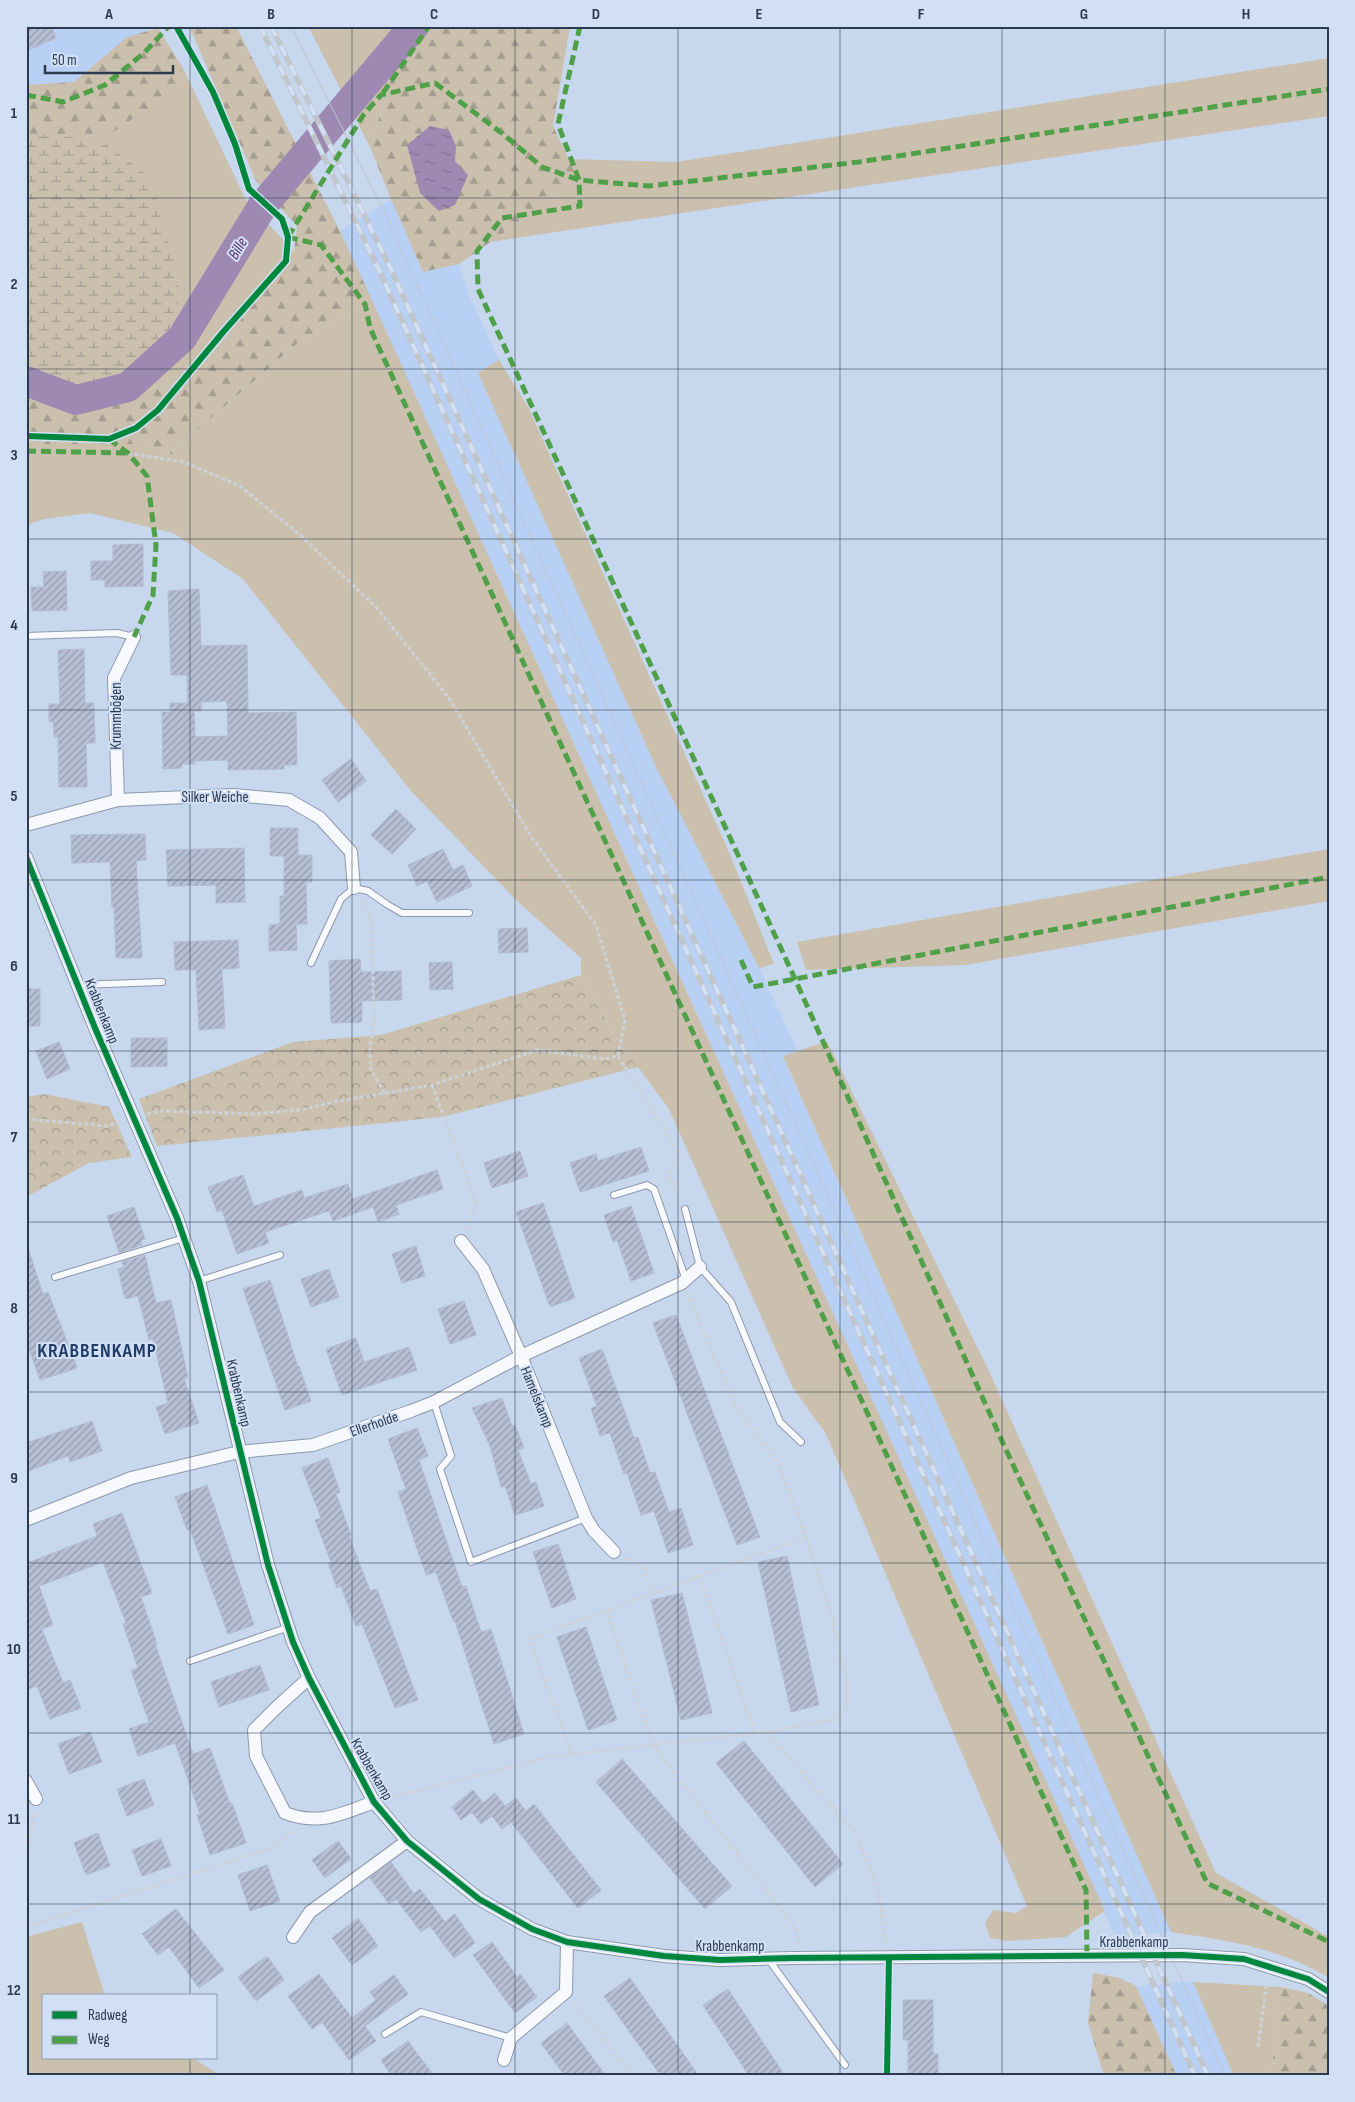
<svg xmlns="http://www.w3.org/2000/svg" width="1355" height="2102" viewBox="0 0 1355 2102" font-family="'Sofia Sans Condensed',sans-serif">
	<defs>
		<pattern id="forest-firs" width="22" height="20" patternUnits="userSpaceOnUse" patternTransform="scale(1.25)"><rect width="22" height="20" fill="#cbc0ae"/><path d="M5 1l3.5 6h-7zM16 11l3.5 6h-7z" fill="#a59d90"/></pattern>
		<pattern id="wetland-marsh" width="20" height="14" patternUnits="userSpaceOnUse" patternTransform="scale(1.25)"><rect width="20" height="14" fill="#cbc0ae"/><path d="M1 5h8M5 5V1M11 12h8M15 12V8" fill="none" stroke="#a59d90"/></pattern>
		<pattern id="park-crowns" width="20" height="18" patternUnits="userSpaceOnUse" patternTransform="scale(1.25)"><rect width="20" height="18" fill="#cbc0ae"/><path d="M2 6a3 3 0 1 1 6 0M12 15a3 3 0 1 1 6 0" fill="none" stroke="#a59d90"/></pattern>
		<pattern id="water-ripples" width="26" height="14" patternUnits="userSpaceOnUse" patternTransform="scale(1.25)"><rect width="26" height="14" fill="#9d89b1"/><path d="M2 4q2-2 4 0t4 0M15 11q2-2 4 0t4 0" fill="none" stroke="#807192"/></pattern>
		<pattern id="building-hatch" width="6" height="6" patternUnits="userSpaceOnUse" patternTransform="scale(1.25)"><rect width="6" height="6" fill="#b6bfd4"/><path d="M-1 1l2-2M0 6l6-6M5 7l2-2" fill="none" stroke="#949cae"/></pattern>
	</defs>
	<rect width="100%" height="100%" fill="#c7d7ed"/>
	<!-- built -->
	<path fill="#b7d0f3" d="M26,26H153L124,55L90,81L26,89Z
		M391,199L423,272L459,264L468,293L499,360L479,373L656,767L759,968L798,1052L783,1057L1171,1932L1115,1936L689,996L340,231Z
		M1193,1982L1234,2076H1177L1136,1986Z"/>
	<!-- green -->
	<path fill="#cbc0ae" d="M308,26H407L370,147Z
		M1329,58V116L490,242L579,180L568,159L676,162Z
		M183,68L247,202L294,251L228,337L177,383L70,410L26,394V145L176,90Z
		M372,300L1105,1911L1066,1937L1008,1941L990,1938L985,1923L993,1910L1016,1913L1027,1906L826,1434L793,1388L669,1109L615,1036L581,975V958L517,901L411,791L243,579L173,533L90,513L44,519L26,525V444H144L173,455L175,449L300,341Z
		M499,360L528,407L729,852L774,964L759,968L656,767L478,373Z
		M1329,849V901L966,965L806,970L797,942Z
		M827,1041L988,1369L1216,1873L1329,1937V1978C1281,1948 1225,1940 1171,1932L783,1056Z
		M82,1922L104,1992L108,1996H44V2058H193L221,2076H26V1937Z
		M1193,1982L1281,1987L1271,2076H1234Z"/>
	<!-- forest -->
	<path fill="url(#forest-firs)" d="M189,26H236L340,231L372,300L300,341L175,449L173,455L144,444H26V394L70,410L177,383L228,337L294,251L297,226L256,181Z
		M407,26H570L553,126L579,180L459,264L423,272L391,199L370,147Z
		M158,28L183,68L176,90L101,140L53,150L26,145V85L74,82L127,37Z
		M1093,1973L1120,1978L1136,1986L1177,2076H1104L1088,2023Z
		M1281,1987L1308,1993L1329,2006V2076H1271Z"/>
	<!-- wetland -->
	<path fill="url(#wetland-marsh)" d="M26,133L101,140L151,178L179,281L176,344L70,410L26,394Z"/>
	<!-- park -->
	<path fill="url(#park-crowns)" d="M581,975L615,1036L638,1067L442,1117L157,1146L139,1099L293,1042L381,1035Z
		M44,1094L109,1107L132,1157L89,1163L26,1197V1097Z"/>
	<!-- water -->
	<path fill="url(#water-ripples)" d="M430,126L449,130L456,146L455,161L468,175L455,205L439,211L420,193L407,145Z"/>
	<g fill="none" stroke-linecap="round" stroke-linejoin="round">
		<!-- river -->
		<path stroke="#9d89b1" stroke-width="30" d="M26,381L76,400L128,387L182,338L263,205L414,26"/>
	</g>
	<!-- building -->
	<path fill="url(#building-hatch)" stroke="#b2bbcf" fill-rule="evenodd" d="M26,26H51L56,38L26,51Z
		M143,544V586L105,587V580H91V561H113V545Z
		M66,571L67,610L32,611L31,587H44L43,572Z
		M199,589L201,646L247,645L248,713L296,712L297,765H284V769L228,770V760L195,761V764H182V768L163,769L162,712H170V703H188L187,675H171L168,591ZM227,701L228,736L195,737L194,711H201V702Z
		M84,649L85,703H94L95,743H86L87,787H59L58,737H54L53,721L49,722V704H60L58,650Z
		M351,759L366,781L338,802L322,780Z
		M396,809L416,829L392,854L371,835Z
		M270,828H298V855H312V882H306L307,924H296L297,950L269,951V925L280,924V896H284V856H270Z
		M145,834L146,860L136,861L142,958H116L114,907H112L110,862L72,863L71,835Z
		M244,848L245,902L216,903V885L168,886L166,850Z
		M443,849L453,870L463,865L472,886L437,902L427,881L417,886L408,865Z
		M527,928L528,952L499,953L498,929Z
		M238,940L239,968L222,969L225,1028L199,1030L196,970H175L174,942Z
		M360,959L361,972L401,971L402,1000L362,1001V1022L331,1023L329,961Z
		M452,962L453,989L430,990L429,963Z
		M26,989H40V1026H26Z
		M131,1038H167V1066L131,1067Z
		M59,1042L70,1069L47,1079L36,1051Z
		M641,1147L649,1171L580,1192L570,1163L596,1154L598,1161Z
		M520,1151L528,1176L492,1188L484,1163Z
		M437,1170L443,1189L396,1205L399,1214L378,1222L373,1207L333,1221L329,1211L265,1232L269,1243L237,1254L222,1210L217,1212L208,1187L243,1175L254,1206L302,1190L304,1198L348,1184L353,1199Z
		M543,1203L575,1298L550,1307L516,1212Z
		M631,1206L654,1273L631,1281L617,1240L613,1242L604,1215Z
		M134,1207L145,1239L141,1240L142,1245L119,1253L107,1216Z
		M416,1246L425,1276L402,1283L392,1254Z
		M26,1251H29L43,1294L48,1292L77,1368L40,1380L26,1340Z
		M145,1255L156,1303L171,1300L188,1378L184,1379L199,1423L165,1434L156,1407L168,1403L153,1339L149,1340L138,1296L125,1299L118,1269L124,1267L122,1262Z
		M329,1269L339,1297L311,1307L301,1279Z
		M270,1280L298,1367L299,1366L311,1401L285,1410L243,1289Z
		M464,1301L476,1335L450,1344L438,1309Z
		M676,1315L760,1537L737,1545L653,1323Z
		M356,1338L364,1362L409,1347L417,1370L342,1395L326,1349Z
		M602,1349L634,1438L638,1437L650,1473L655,1472L669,1512L681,1508L693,1545L668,1553L654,1511L641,1515L627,1473L624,1474L610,1433L600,1436L591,1408L597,1406L579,1358Z
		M502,1398L512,1426L515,1425L524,1448L518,1450L531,1484L536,1482L544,1506L515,1515L505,1486L501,1487L490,1446L472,1408Z
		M92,1421L102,1451L70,1462L68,1456L26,1472V1443Z
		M417,1428L428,1456L419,1460L462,1587L466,1586L481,1632L491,1629L524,1734L494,1744L455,1621H453L436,1572L426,1575L398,1492L406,1489L388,1439Z
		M328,1458L340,1492L336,1494L351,1535L349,1536L370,1591L377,1589L418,1700L395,1708L362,1624L356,1626L341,1586L337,1588L328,1563L331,1562L315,1520L321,1518L302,1468Z
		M207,1485L254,1625L228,1634L190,1529L187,1530L175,1497Z
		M122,1513L152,1593L141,1597L157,1644H155L193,1754L210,1748L230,1804L232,1803L246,1843L210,1855L197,1815L200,1814L175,1743L138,1756L129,1729L149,1722L131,1670L138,1668L123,1624L126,1623L103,1562L39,1586L53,1625L42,1629L63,1683L70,1680L81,1708L50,1719L37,1686L26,1690V1557L30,1562L97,1536L93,1524Z
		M558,1544L576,1599L552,1608L533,1552Z
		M787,1556L819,1705L791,1712L758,1562Z
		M682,1593L712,1713L681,1720L651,1600Z
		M586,1627L617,1720L588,1730L557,1637Z
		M260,1665L269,1690L219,1707L211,1682Z
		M90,1732L102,1762L69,1774L58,1744Z
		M744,1741L843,1864L815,1887L716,1763Z
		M622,1759L732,1886L705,1909L596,1782Z
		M144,1779L154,1805L127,1816L117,1789Z
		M473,1790L483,1803L495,1793L505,1806L516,1798L526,1811L534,1804L601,1890L578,1908L511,1822L502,1829L492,1816L481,1824L472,1812L461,1820L452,1807Z
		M98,1833L110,1866L86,1875L74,1843Z
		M161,1839L171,1866L142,1876L132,1850Z
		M338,1841L351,1859L325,1878L312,1860Z
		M391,1862L414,1894L420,1889L445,1922L455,1914L475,1943L454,1958L430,1926L421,1932L396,1899L389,1904L370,1878Z
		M267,1865L280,1901L250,1911L238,1875Z
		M176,1909L224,1970L199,1988L169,1947L158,1955L142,1934Z
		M358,1918L378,1946L352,1965L332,1938Z
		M492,1942L517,1977L520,1974L537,1997L515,2013L473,1955Z
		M267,1956L284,1980L256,2001L238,1977Z
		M319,1974L352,2018L376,2000L370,1992L394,1975L408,1994L365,2026L376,2041L349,2060L322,2022L312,2029L288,1996Z
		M630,1978L699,2076H661L604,1996Z
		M728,1989L785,2076H749L703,2005Z
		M903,2000H933V2054H938V2076H908V2040H903Z
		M567,2023L606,2076H565L541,2043Z
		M408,2041L434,2076H392L381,2060Z"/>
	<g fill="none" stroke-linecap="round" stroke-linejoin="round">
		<!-- service casing -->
		<g stroke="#8c99ac" stroke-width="8">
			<path id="service" d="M26,636L117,633L134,637
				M311,963L341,899L354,888L368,891L388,905L402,913H469
				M78,985L162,982
				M614,1195L647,1185L654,1189L686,1280
				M685,1209L700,1267L731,1302L780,1422L801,1442
				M55,1277L184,1238
				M199,1281L280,1255
				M434,1402L451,1456L440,1469L471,1562L586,1518
				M190,1661L289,1627
				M769,1960L845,2065
				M385,2034L421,2012L511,2038"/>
		</g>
		<!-- minor casing -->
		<g stroke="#8c99ac" stroke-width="14">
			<path id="minor" d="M118,800L114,678L134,637
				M26,825L118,800L234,795L289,800L320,818L351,852L354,888
				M26,857L95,1028L177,1218L199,1281L268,1565L293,1642L309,1678L374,1802L407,1841L479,1899L532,1929L567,1942L664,1956L720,1960L793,1958L1182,1955L1244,1959L1308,1979L1329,1992
				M461,1241L483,1269L521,1356L586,1518L594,1531L614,1552
				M26,1520L131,1478L239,1452L313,1445L411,1411L434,1402L521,1356L682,1283L700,1267
				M309,1678L277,1707L254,1730L256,1756L285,1813C320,1826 341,1814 374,1802
				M26,1781L36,1799
				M293,1937L310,1912L407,1841
				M504,2060L511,2038L566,1992L567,1942"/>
		</g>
		<!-- path -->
		<path stroke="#cdd2d9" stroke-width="3" stroke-dasharray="4 2.5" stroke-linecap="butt" d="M128,453L183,462L240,486L299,534L377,608L449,698L532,838L596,925L625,1020L618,1056
			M361,901L371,918L374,1017L370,1048L371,1071L385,1093
			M432,1085L476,1202L466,1230
			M147,1114L160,1111L256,1114L306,1109L333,1102L432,1085L537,1050L605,1059L618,1056L681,1156L667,1174L681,1200
			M26,1119L107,1126L120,1122
			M625,1558L642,1566L653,1592
			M699,1575L755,1733
			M606,1609L653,1746L796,1929L798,1944
			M766,1732L855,1833L877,1885L886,1943
			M573,1755L529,1639L806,1537
			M389,1798L549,1757L766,1732L837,1719L847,1706L848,1685L831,1614L806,1537L778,1463L736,1407L688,1295
			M26,1870L34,1811
			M26,1927L275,1847L293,1829
			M574,2002L632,2076
			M1258,2047L1267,1981
			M887,2076L890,1971"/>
		<!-- service -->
		<use href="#service" stroke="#f7f9fc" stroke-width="6"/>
		<!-- minor -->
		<use href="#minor" stroke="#f7f9fc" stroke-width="12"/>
		<!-- tram -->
		<path stroke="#c1c5cc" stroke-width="1" d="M291,26L380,203L433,320L1225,2076"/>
		<!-- rail casing -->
		<g stroke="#c1c5cc" stroke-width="5.5">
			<path id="rail" d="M260,26L380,272L1195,2076
				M271,26L390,267L1208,2076"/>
		</g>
		<!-- rail -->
		<use href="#rail" stroke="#d2e0f5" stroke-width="4" stroke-dasharray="11" stroke-linecap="butt"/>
		<!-- quiet -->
		<path stroke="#4fa049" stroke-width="5" stroke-dasharray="10 5" stroke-linecap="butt" d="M580,26L558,124L579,180L580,206L502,218L477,251L478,289L795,979L1002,1441L1207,1883L1329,1942
			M383,93L429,26
			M26,95L63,102L105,85L144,53L169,26
			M288,237L321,245L365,304L370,328L1086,1890L1087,1955
			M288,237L364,114L381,95L435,83L503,134L542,167L579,180L649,186L859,162L1329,89
			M109,439L128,453L147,476L156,545L153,595L134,637
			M26,451L128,453
			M741,960L753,987L1329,877"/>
		<!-- cycleway casing -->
		<g stroke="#d2e0f5" stroke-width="9">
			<path id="cycleway" d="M26,436L109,439L136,428L158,410L224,331L286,261L288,237L282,219L249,189L235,144L213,92L176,26
				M26,857L95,1028L177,1218L199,1281L268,1565L293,1642L309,1678L374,1802L407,1841L479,1899L532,1929L567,1942L664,1956L720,1960L793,1958L1182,1955L1244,1959L1308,1979L1329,1992
				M887,2076L889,1958"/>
		</g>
		<!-- cycleway -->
		<use href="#cycleway" stroke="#00873e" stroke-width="6"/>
	</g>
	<!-- grid -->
	<path fill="none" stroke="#2c3a4f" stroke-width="1" stroke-opacity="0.55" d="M190,26V1996M352,26V2076M515,26V2076M678,26V2076M840,26V2076M1002,26V2076M1165,26V2076M26,198H1329M26,369H1329M26,539H1329M26,710H1329M26,880H1329M26,1051H1329M26,1222H1329M26,1392H1329M26,1563H1329M26,1733H1329M26,1904H1329M190,2058V2076"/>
	<g text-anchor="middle" stroke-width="4" stroke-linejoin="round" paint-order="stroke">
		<!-- street labels -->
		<g font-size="15" fill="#2c3a4f" stroke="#d2e0f5">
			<text transform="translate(116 716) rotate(-90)" y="5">Krummbögen</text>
			<text x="215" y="802">Silker Weiche</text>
			<text transform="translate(102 1011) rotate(68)" y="5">Krabbenkamp</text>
			<text transform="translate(239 1393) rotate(77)" y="5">Krabbenkamp</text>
			<text transform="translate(537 1397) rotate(68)" y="5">Hamelskamp</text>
			<text transform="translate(374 1424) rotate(-19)" y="5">Ellerholde</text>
			<text transform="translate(372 1769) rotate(60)" y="5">Krabbenkamp</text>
			<text x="1134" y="1947">Krabbenkamp</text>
			<text x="730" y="1951">Krabbenkamp</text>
		</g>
		<!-- water labels -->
		<g font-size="16" font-style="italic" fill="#5a2c68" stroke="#d2e0f5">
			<text transform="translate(237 248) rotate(-59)" y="6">Bille</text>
		</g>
		<!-- district labels -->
		<g font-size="20" font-weight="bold" letter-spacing="1" fill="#1f3d67" stroke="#d2e0f5">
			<text x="97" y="1357">KRABBENKAMP</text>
		</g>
	</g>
	<!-- border -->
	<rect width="1355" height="2102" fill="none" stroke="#d2e0f5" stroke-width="55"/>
	<!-- legend -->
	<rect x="42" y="1994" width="175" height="65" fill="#d2e0f5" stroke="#909eb3"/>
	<rect x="52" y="2011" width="25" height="8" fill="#00873e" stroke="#909eb3"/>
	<text x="88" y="2020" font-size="15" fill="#2c3a4f">Radweg</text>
	<rect x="52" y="2036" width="25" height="8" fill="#4fa049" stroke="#909eb3"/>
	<text x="88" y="2044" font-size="15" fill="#2c3a4f">Weg</text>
	<!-- scale -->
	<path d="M45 65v8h128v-8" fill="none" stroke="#2c3a4f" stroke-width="2.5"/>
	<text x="52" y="65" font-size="15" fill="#2c3a4f" stroke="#d2e0f5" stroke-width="4" paint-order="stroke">50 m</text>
	<rect x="28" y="28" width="1300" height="2046" fill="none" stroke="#2c3a4f" stroke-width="2"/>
	<g font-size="16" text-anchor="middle" font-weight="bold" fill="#2c3a4f">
		<text x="109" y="19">A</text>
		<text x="271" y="19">B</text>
		<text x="434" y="19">C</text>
		<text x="596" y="19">D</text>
		<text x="759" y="19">E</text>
		<text x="921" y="19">F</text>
		<text x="1084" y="19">G</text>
		<text x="1246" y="19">H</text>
		<text x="14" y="118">1</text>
		<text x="14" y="289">2</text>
		<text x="14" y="460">3</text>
		<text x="14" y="630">4</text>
		<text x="14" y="801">5</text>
		<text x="14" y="971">6</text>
		<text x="14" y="1142">7</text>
		<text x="14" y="1313">8</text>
		<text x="14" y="1483">9</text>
		<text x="14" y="1654">10</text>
		<text x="14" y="1824">11</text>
		<text x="14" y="1995">12</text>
	</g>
</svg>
